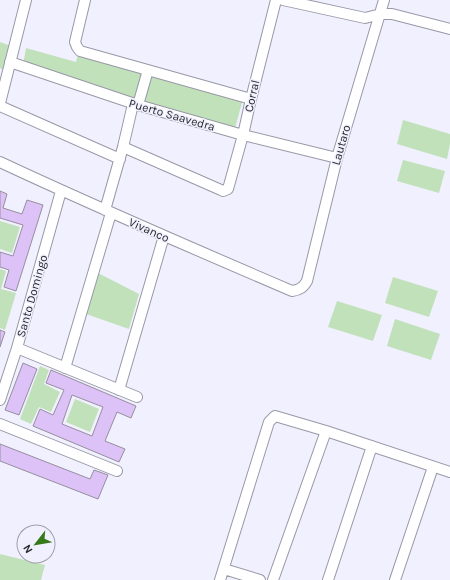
<svg xmlns="http://www.w3.org/2000/svg" width="450" height="580" viewBox="0 0 450 580" font-family="Karla,sans-serif">
	<rect width="100%" height="100%" fill="#f1f0fe"/>
	<!-- green -->
	<path fill="#c1e1bb" d="M0,42L11,46L6,71L0,68Z
		M26,48L76,62L78,53L146,73L137,102L23,65Z
		M150,76L243,99L235,128L141,104Z
		M403,120L450,134V144L447,159L397,144Z
		M403,160L445,171L439,193L397,181Z
		M0,221L20,227L12,253L0,249Z
		M0,269L6,271L1,289L16,293L5,330L0,328Z
		M98,273L139,294L129,329L86,314Z
		M393,277L438,291L429,317L385,303Z
		M337,301L382,315L373,341L328,327Z
		M395,319L440,334L431,360L387,346Z
		M40,366L49,370L44,384L60,392L51,412L39,407L31,424L20,419Z
		M75,399L99,409L90,432L66,422Z
		M0,554L45,565L41,580H0Z"/>
	<!-- building -->
	<path fill="#dcc2f6" stroke="#968f9e" fill-rule="evenodd" d="M0,191L7,194L3,208L22,214L27,200L43,205L16,291L4,287L9,270L0,267V252L13,256L23,225L0,218Z
		M0,330L5,332L0,347Z
		M23,363L37,369L19,415L5,410Z
		M51,370L136,406L131,418L117,412L105,441L125,449L119,462L33,426L40,409L53,415L64,390L46,383ZM72,395L103,407L92,436L62,424Z
		M0,444L90,479L94,470L108,475L98,499L0,461Z"/>
	<g fill="none" stroke-linecap="round" stroke-linejoin="round">
		<!-- street casing -->
		<g stroke="#9998a7" stroke-width="12">
			<path id="street" d="M85,0L75,42L77,47L80,51L251,99
				M283,0L365,18L381,14H392L450,29
				M10,62L138,105L243,135L337,158
				M0,103L26,0
				M138,105L148,70
				M0,106L120,159
				M123,147L221,190L223,191L228,189L243,135L251,99L276,0
				M0,162C96,207 194,249 292,291C299,290 303,288 307,281L337,158L384,0
				M105,210L123,147L133,104
				M17,348L137,397
				M65,368L111,213
				M119,390L164,236
				M0,400L17,348L61,191
				M0,424L117,471
				M224,569L260,580
				M220,580L269,422L275,416L326,431L450,472
				M273,580L326,431
				M328,580L372,446
				M395,580L433,467"/>
		</g>
		<!-- street -->
		<use href="#street" stroke="#fff" stroke-width="10"/>
	</g>
	<g text-anchor="middle" stroke-width="3" stroke-linejoin="round" paint-order="stroke">
		<!-- street labels -->
		<g font-size="12" fill="#27272d" stroke="#f1f0fe">
			<text transform="translate(252 96) rotate(-77)" y="4">Corral</text>
			<text transform="translate(172 115) rotate(16)" y="4">Puerto Saavedra</text>
			<text transform="translate(341 145) rotate(-74)" y="4">Lautaro</text>
			<text transform="translate(149 230) rotate(24)" y="4">Vivanco</text>
			<text transform="translate(32 296) rotate(-74)" y="4">Santo Domingo</text>
		</g>
	</g>
	<!-- north arrow -->
	<g transform="translate(36 544) rotate(239)"><circle r="19" fill="#f1f0fe" stroke="#a0a0aa"/>
	<path d="M0-3L7 15L0 10L-7 15Z" fill="#357919"/>
	<text y="-6" font-size="11" font-weight="bold" text-anchor="middle" fill="#27272d">N</text>
	</g>
</svg>
